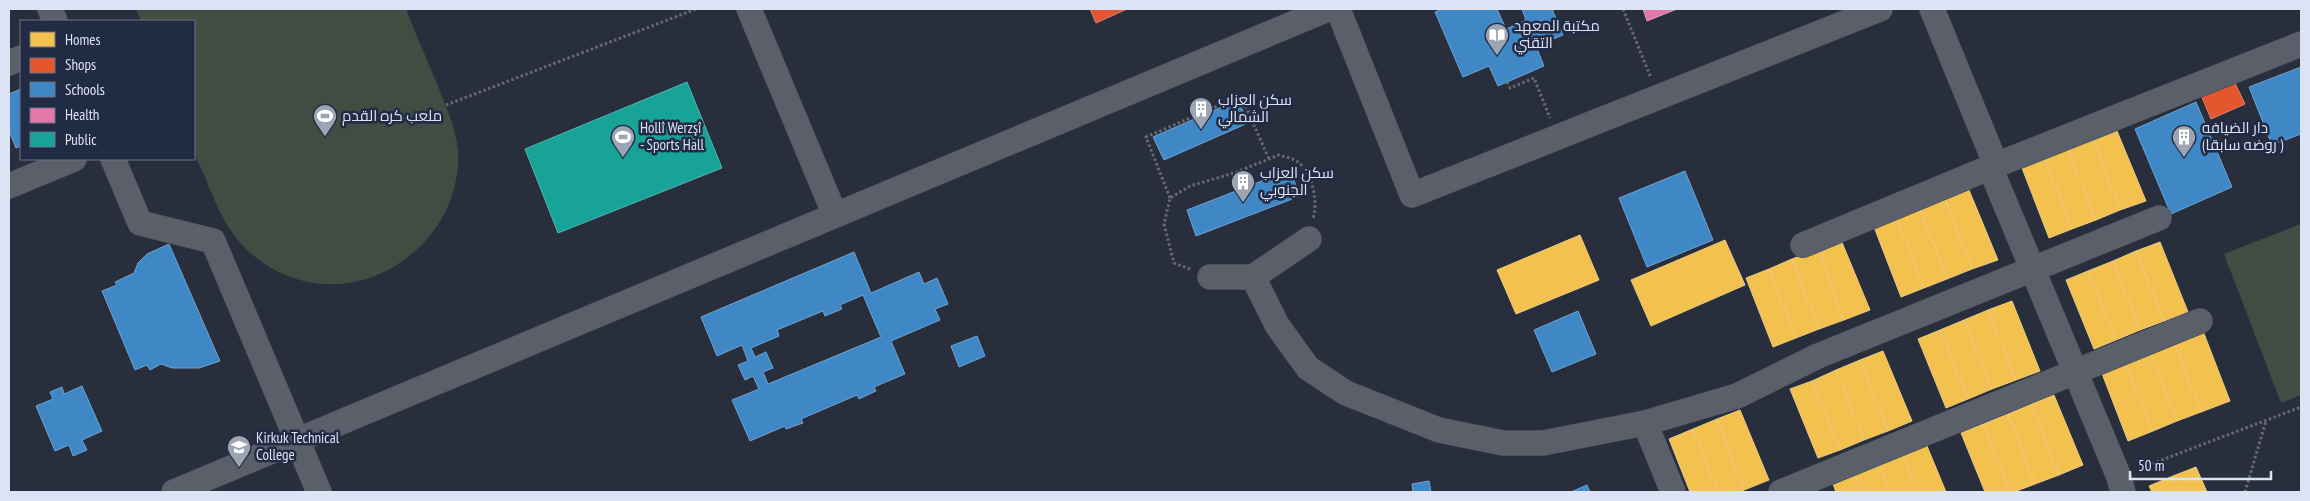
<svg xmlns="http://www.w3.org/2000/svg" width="2310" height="501" viewBox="0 0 2310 501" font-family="'PT Sans Narrow',Cairo,sans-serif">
	<rect width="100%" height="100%" fill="#292e3c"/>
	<!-- green -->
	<path fill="#3f4d43" d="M136,9H406C416,34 427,60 438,86C446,107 456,128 458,151C463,243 362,315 277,271C237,250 223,222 207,182C203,171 196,161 194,150C191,139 194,124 194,112C194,82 194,52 194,21H141Z
		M2301,224V395L2281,403L2224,254Z"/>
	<!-- homes -->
	<path fill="#f2c14e" stroke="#ebcb80" d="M2117,131L2146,201L2120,210L2094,140Z
		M2094,140L2120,210L2096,220L2068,150Z
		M2068,150L2096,220L2072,229L2045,159Z
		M2045,159L2072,229L2049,238L2022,168Z
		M1969,190L1998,260L1972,269L1945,199Z
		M1945,199L1972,269L1947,279L1920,208Z
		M1920,208L1947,279L1924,288L1897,218Z
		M1897,218L1924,288L1901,297L1874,227Z
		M1580,235L1599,280L1516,314L1497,270Z
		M1725,240L1745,285L1651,326L1631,280Z
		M1841,240L1870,310L1844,320L1818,249Z
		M2160,242L2188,312L2164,321L2136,251Z
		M1818,249L1844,320L1819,329L1792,259Z
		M2136,251L2164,321L2140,330L2113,261Z
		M1792,259L1819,329L1796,338L1769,269Z
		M2113,261L2140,330L2116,340L2088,271Z
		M1769,269L1796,338L1773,347L1746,278Z
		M2088,271L2116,340L2094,349L2066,280Z
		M2012,301L2040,371L2016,380L1988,310Z
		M1988,310L2016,380L1992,389L1964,320Z
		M1964,320L1992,389L1968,399L1940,330Z
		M1940,330L1968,399L1946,408L1918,339Z
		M2203,331L2230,401L2201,412L2174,342Z
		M2174,342L2201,412L2177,421L2150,352Z
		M1883,351L1912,421L1888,431L1860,360Z
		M2150,352L2177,421L2153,431L2125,362Z
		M1860,360L1888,431L1864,440L1836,370Z
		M2125,362L2153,431L2128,441L2101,371Z
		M1836,370L1864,440L1840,450L1812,381Z
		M1812,381L1840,450L1818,458L1790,389Z
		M2054,395L2083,465L2059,475L2031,404Z
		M2031,404L2059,475L2035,484L2008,414Z
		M1740,410L1769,480L1744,490L1717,419Z
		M2008,414L2035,484L2014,492H2010L1983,424Z
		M1717,419L1744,490L1738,492H1718L1693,429Z
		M1983,424L2010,492H1985L1961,433Z
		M1693,429L1718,492H1690L1669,439Z
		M1927,446L1946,492H1918L1903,455Z
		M1903,455L1918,492H1890L1880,465Z
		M1880,465L1890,492H1862L1855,475Z
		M2196,467L2207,492H2179L2173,476Z
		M1855,475L1862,492H1836L1833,484Z
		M2173,476L2179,492H2152L2149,486Z"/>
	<!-- shops -->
	<path fill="#e4572e" stroke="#e28169" d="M1090,9H1127L1096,23Z
		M2234,81L2245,104L2211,119L2201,95Z"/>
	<!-- schools -->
	<path fill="#3f88c5" stroke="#6ea3d3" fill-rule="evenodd" d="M1443,9H1497L1506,29L1526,20L1522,9H1552L1563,35L1536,46L1544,66L1498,86L1489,66L1463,77L1435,12Z
		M2301,67V134L2272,145L2249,87Z
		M21,89V146L16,148L9,131V94Z
		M1238,100L1248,123L1164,160L1153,137Z
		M2196,102L2232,187L2171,214L2135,129Z
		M1290,170L1300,196L1196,236L1187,210Z
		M1685,171L1713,240L1647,267L1619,198Z
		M169,244L220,361L199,368H172L161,364L150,370L147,365L135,370L102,291L117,285L115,282L134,273L138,263L147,254Z
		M854,252L871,293L919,272L924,284L937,278L948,304L935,309L940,320L891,341L905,374L874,387L876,391L859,399L857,395L801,419L803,423L786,429L785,426L750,441L732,400L759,389L753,376L745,380L738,365L748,361L742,345L717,356L701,317ZM863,295L881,337L768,384L763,372L773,368L766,352L755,357L751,348L779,336L777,330L823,311L825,316L842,309L840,305Z
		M1578,311L1596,354L1552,372L1534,330Z
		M977,336L985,356L959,367L951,346Z
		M82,386L102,431L82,440L87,450L73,456L69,445L55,451L36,406L53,399L50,392L62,387L64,394Z
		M1429,481L1431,492H1413L1412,484Z
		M1587,485L1590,492H1571Z"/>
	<!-- health -->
	<path fill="#e377a8" stroke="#e197bf" d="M1643,9H1677L1647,21Z"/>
	<!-- public -->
	<path fill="#17a398" stroke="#52b6b4" d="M687,82L722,168L558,233L525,149Z"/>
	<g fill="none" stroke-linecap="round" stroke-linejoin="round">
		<!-- minor casing -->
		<g stroke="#434955" stroke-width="26">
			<path id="minor" d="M50,9L55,21
				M749,9L835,215
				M1338,9L1412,195L1880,9
				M1932,9L1996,165
				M9,63L21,58
				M113,159L140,223L213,241L319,492
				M1990,167L2119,477L2123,492
				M9,186L74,159
				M1803,245L1996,165L2301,44
				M1210,277H1253L1309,239
				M1253,277L1277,325L1308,368L1346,393L1439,430L1503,443H1543L1645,423L1737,396L1818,356L2159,218
				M1645,423L1673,492
				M174,492L1328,9
				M1781,492L2200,321"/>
		</g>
		<!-- path -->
		<path stroke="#656a73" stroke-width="3" stroke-dasharray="2.5 2.5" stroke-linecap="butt" d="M1623,9L1651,78
			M1507,82L1510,88L1534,78L1550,118
			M446,105L696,9
			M1170,198L1146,137L1241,96L1269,159
			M1190,269L1174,263L1164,224L1170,198L1190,186L1234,173L1279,155C1284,157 1293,158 1298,162C1313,174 1318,201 1313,219
			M2138,469L2301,407
			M2245,492L2266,421"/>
		<!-- minor -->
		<use href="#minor" stroke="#5a5f6a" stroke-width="25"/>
	</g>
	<!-- icons -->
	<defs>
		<g id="library-pin" transform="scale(1.25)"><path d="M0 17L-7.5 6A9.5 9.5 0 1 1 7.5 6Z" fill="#9da4b4" stroke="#212b44"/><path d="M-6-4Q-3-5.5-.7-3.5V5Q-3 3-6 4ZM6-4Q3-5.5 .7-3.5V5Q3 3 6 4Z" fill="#fff"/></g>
		<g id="building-pin" transform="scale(1.25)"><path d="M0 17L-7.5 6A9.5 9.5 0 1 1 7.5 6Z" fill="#9da4b4" stroke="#212b44"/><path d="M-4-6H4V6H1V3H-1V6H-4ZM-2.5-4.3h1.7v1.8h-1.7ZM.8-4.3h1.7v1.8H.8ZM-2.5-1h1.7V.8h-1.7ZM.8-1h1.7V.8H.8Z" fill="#fff"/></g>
		<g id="stadium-pin" transform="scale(1.25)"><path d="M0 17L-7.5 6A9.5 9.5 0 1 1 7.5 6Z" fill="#9da4b4" stroke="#212b44"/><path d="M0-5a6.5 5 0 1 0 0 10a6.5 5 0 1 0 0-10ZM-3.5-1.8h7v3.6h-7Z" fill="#fff"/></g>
		<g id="university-pin" transform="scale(1.25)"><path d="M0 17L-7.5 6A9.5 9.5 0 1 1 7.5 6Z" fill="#9da4b4" stroke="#212b44"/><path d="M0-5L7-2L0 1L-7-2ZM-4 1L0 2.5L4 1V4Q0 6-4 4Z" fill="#fff"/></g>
	</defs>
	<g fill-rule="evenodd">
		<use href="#library-pin" x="1497" y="35"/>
		<use href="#building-pin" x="1201" y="109"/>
		<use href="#stadium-pin" x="325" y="116"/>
		<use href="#stadium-pin" x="623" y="137"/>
		<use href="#building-pin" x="2184" y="137"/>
		<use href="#building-pin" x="1243" y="182"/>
		<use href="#university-pin" x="239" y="447"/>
	</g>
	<g text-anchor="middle" stroke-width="5" stroke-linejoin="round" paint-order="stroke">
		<!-- poi labels -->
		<g font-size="15" fill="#dce3f4" stroke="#212b44" text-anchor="start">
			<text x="1514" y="31">مكتبة المعهد<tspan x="1514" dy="17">التقني</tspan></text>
			<text x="1218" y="105">سكن العزاب<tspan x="1218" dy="17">الشمالي</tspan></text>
			<text x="342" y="121">ملعب كره القدم</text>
			<text x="640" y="133">Hollî Werzşî<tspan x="640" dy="17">- Sports Hall</tspan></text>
			<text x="2202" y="133">دار الضيافه<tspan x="2202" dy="17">(روضه سابقا )</tspan></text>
			<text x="1260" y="178">سكن العزاب<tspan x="1260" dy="17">الجنوبي</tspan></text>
			<text x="256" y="443">Kirkuk Technical<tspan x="256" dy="17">College</tspan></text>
		</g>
	</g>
	<!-- border -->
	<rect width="2310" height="501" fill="none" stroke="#dce3f4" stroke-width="20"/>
	<!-- legend -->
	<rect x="20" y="20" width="175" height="140" fill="#212b44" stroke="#6c758a"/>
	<rect x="30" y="32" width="25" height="15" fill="#f2c14e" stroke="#6c758a"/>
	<text x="65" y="45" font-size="15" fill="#dce3f4">Homes</text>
	<rect x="30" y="58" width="25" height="15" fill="#e4572e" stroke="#6c758a"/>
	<text x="65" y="70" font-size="15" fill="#dce3f4">Shops</text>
	<rect x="30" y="82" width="25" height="15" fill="#3f88c5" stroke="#6c758a"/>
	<text x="65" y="95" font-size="15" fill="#dce3f4">Schools</text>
	<rect x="30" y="108" width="25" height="15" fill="#e377a8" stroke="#6c758a"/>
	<text x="65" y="120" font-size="15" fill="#dce3f4">Health</text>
	<rect x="30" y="132" width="25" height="15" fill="#17a398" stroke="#6c758a"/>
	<text x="65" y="145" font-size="15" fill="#dce3f4">Public</text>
	<!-- scale -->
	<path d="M2130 471v8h141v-8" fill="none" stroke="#dce3f4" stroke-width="2.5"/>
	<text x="2138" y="471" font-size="15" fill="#dce3f4" stroke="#212b44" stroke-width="4" paint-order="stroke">50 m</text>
</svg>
